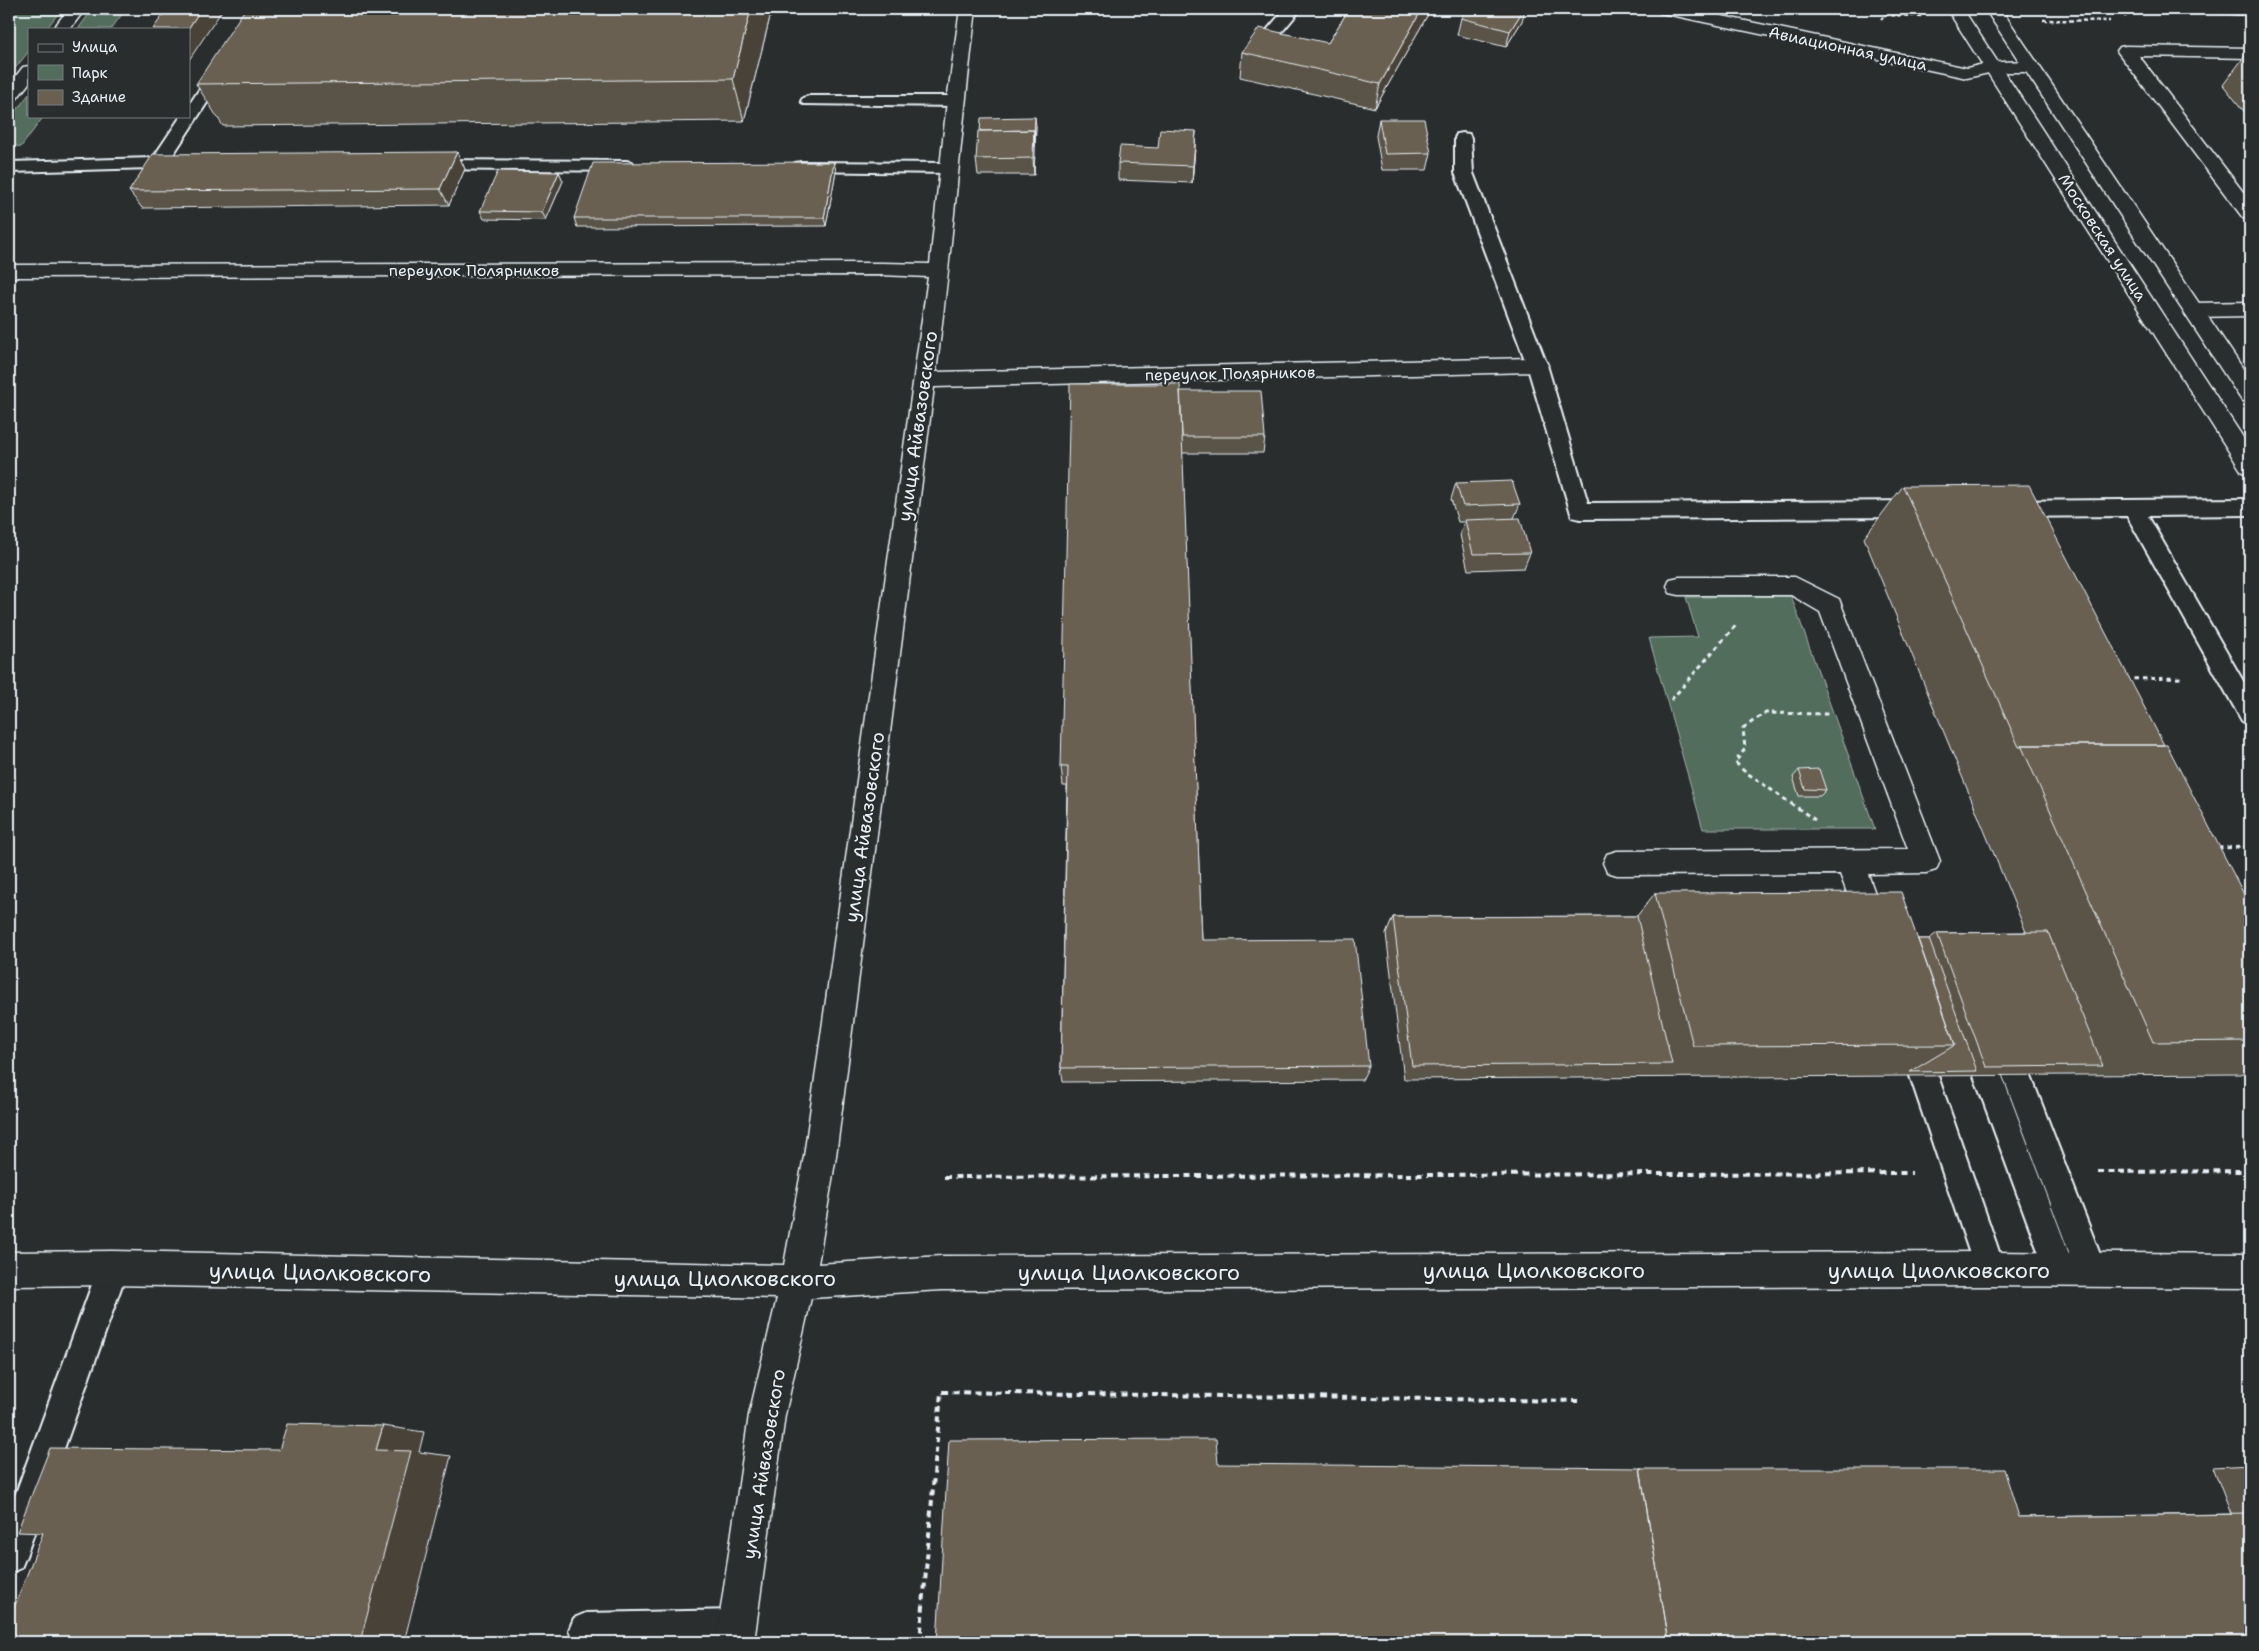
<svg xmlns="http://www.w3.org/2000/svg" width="2259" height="1651" viewBox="0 0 2259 1651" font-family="'Shantell Sans',sans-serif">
	<rect width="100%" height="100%" fill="#2a2d2e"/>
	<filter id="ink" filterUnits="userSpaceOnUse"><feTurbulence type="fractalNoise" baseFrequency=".02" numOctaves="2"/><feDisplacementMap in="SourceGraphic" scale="10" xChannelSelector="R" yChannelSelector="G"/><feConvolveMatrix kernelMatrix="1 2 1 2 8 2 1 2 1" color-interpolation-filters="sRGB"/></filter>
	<g filter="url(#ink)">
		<!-- green -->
		<path fill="#536d5c" stroke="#9eafaa" d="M10,9H62L46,29H29V51L9,76Z
			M126,9L111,29H78L89,14Z
			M29,94V116H44L21,147L9,144V120Z
			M1791,596L1875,829H1703L1649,638L1698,637L1686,597Z"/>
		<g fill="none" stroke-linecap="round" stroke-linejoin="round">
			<!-- lane casing -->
			<g stroke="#e8f1f8" stroke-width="4">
				<path id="lane" d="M252,9H268L171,158L187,159L190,163L187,167L9,172V162L153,158L181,116H189V105Z
					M1285,9H1301L1281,33H1269L1267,30Z
					M809,96H956L962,98L964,101L962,104L956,106L803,104L801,101L803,98Z
					M1463,133L1469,134L1471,138L1473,173L1547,365L1588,503L1919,501L1927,503L1930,509L1927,515L1919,517L1580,519L1572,517L1527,365L1455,173V138L1457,134Z
					M429,160L626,161L632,162L635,166L632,170L626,171L423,169L420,165L423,161Z
					M801,162L949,163L955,164L958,168L955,172L949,173L795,171L792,167L795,163Z
					M2250,499V515L2148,516L2250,693V724L2242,721L2127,516L2007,517L1999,515L1996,509L1999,503L2007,501Z
					M1924,1062L1934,1066L1938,1076L2005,1269L2001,1280L1990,1284L1979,1280L1975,1269L1910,1076L1914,1066Z
					M1988,1062L1998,1066L2002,1076L2075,1270L2071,1281L2060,1285L2049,1281L2045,1270L1974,1076L1978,1066Z
					M2017,1062L2027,1066L2106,1270L2102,1281L2091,1285L2080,1281L2003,1076L2007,1066Z
					M113,1253L124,1257L128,1268L26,1556L21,1568L9,1573V1512L98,1268L102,1257Z
					M737,1610L749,1615L754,1627L749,1639L742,1642H574L569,1630L574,1618L586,1613Z"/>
			</g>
			<!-- street casing -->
			<g stroke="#e8f1f8" stroke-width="3">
				<path id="street" d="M68,9H85L70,29H53Z
					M960,9H976C961,130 952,251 936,372L1537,358L1545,360L1548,365L1545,370L1537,372L934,387L836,1156L818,1264L941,1256L1990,1252L2250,1254V1288L1990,1286L941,1290L811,1298L785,1415L754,1642H716L749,1415L777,1298L113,1285L9,1286V1252L113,1251L784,1265L804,1156L928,277L881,275L9,277V265L881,263L930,264L947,101Z
					M1658,9H1689L1967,68C1990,62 2014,59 2037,64L2040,68L2037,72H1993L1967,78L1666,14L1660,13Z
					M2219,9H2250V15L2221,13Z
					M2126,46L2250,48V58L2139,56L2250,201V220L2243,218L2120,55L2117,51L2120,47Z
					M29,66V83L15,101L9,102V85L23,67Z
					M2250,302V316L2193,317L2186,315L2183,310L2186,305L2193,303Z
					M1679,577H1795L1839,599L1940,861L1936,870L1926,873L1868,874L1887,927L1883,936L1873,940L1863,936L1840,874L1617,875L1607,872L1603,863L1607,854L1617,851L1908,849L1820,612L1791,595H1679L1670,593L1667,586L1670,579Z"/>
			</g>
			<!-- primary casing -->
			<g stroke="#e8f1f8" stroke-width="3">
				<path id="primary" d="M1947,9H1963L2250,448V474L2242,472Z
					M1985,9H2001L2250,379V403L2242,401Z"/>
			</g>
			<!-- path-far2 -->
			<path stroke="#e8f1f8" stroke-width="2.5" stroke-dasharray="4 2.5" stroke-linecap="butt" d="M2120,9L2126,17
				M1881,20L1884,15L1922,16
				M2043,20L2110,21"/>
			<!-- path-far1 -->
			<path stroke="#e8f1f8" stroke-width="3" stroke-dasharray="4.5 4" stroke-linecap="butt" d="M2125,679L2184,678
				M1671,700L1736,625L1735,623
				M1815,820L1744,771L1735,762L1745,749L1743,728L1765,713L1828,714
				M2218,848L2250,847"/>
			<!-- path -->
			<path stroke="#e8f1f8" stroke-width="4" stroke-dasharray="6 4.5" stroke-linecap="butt" d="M2098,1172L2250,1171
				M944,1177L1912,1173
				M920,1642L941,1392L1580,1401"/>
			<!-- lane -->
			<use href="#lane" fill="#2a2d2e" fill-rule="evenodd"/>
			<!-- street -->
			<use href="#street" fill="#2a2d2e" fill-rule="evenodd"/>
			<!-- primary -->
			<use href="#primary" fill="#2a2d2e" fill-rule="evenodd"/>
		</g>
		<!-- wall -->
		<path fill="#5a5346" stroke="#e8f1f8" d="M772,9L744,121L223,126L196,84Z
			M1349,9H1431L1375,108L1240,77L1242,52L1328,43Z
			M1461,18L1522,21L1506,47L1457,35Z
			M2250,49V119L2223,85Z
			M1379,119L1431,153L1427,170H1382L1376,136Z
			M1036,126L1034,175H978L976,159Z
			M1158,148H1195L1192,183L1118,180V163Z
			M457,152L465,169L449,205L142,208L129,191Z
			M836,171L826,226L577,227L574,218Z
			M559,172L563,181L546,220L484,219L480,211Z
			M1180,391L1265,437L1263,453H1182L1202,940L1369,1066L1362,1080L1063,1082L1061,1068L1067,786H1063L1061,767Z
			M1456,483L1520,504L1514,518L1530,553L1524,568L1468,570L1460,535L1464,522H1458L1451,499Z
			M1903,486L2164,745L2250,906V1070L2240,1074L1404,1079L1386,934L1393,917L1637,916L1655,893L1918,939H1929L1937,933L2026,932L1864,538Z
			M1799,770L1826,790L1820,796H1799L1793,777Z
			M2250,1465V1642L1640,1469L2019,1517L2231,1514L2213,1467Z"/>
		<!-- shaded-wall -->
		<path fill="#4a4339" stroke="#e8f1f8" d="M201,9H223L189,60V29H188Z
			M751,9H772L744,121L733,79Z
			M1422,9H1431L1375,108L1380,84Z
			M1524,9H1525L1522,21L1506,47L1510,31Z
			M1035,117L1036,126L1035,147L1034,139Z
			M1034,130L1035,147L1034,175L1033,158Z
			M1196,131L1195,148L1192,183L1193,166Z
			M457,152L465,169L449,205L440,189Z
			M834,162L836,171L826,226L824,218Z
			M559,172L563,181L546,220L542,212Z
			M383,1426L424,1432L419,1452L451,1456L404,1642H360L376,1450Z"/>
		<!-- building -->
		<path fill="#696051" stroke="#e8f1f8" d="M167,9H201L188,29H153Z
			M245,9H751L733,79L196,84Z
			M1349,9H1422L1380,84L1242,52L1259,28L1328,43Z
			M1467,9H1524L1510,31L1461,18Z
			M1035,117L1034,139V130L980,131L981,118Z
			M1379,119H1424L1431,153L1385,154Z
			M1160,129L1196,131L1193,166L1118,163L1120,146L1158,148Z
			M1034,130L1033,158L976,159L978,131Z
			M457,152L440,189L129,191L153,154Z
			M834,162L824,218H574L593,163Z
			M498,171L559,172L542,212L480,211Z
			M1070,384H1180L1202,940L1355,939L1369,1066L1061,1068L1068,767H1061Z
			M1180,391H1261L1265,437H1182Z
			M1512,481L1520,504L1463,506L1456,483Z
			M2029,485L2164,745H2021L2022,747H2019L1903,486Z
			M1520,518L1530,553L1473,554L1465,520Z
			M2021,745H2167L2250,906V1041L2153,1042Z
			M1819,769L1826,790L1805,789L1799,770Z
			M1901,892L1955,1045L1693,1046L1655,893Z
			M1637,916L1672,1064L1412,1066L1393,917Z
			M2048,932L2103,1066L1986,1067L1937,933Z
			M1918,939H1929L1977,1071L1910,1072L1955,1045Z
			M287,1424L383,1426L376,1450L411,1451L360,1642H9V1621L43,1533L17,1532L50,1448L279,1450Z
			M1216,1439L1218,1464L1640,1468L1669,1642H937L949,1440Z
			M1640,1469H2004L2019,1517L2250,1514V1642H1669Z"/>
	</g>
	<g text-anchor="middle" stroke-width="4.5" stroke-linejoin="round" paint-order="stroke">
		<!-- far-street labels -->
		<g font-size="16" fill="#e8f1f8" stroke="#2a2d2e">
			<text transform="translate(1848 48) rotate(12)" y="6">Авиационная улица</text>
			<text transform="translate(2103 237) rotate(57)" y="6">Московская улица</text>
			<text x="474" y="276">переулок Полярников</text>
			<text transform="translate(1230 373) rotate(-1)" y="6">переулок Полярников</text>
		</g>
		<!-- street labels -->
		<g font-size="19" fill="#e8f1f8" stroke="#2a2d2e">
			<text transform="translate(917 426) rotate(-82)" y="7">улица Айвазовского</text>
			<text transform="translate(864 827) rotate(-82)" y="7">улица Айвазовского</text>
			<text transform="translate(763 1464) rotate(-81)" y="7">улица Айвазовского</text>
		</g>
		<!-- near-street labels -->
		<g font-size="22" fill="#e8f1f8" stroke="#2a2d2e">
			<text x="1534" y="1278">улица Циолковского</text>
			<text x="1939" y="1278">улица Циолковского</text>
			<text transform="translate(320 1272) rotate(1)" y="8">улица Циолковского</text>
			<text x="1129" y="1280">улица Циолковского</text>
			<text x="725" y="1286">улица Циолковского</text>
		</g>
	</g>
	<!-- margin -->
	<rect width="2259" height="1651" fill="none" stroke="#2a2d2e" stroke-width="30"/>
	<rect x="15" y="15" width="2229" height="1621" fill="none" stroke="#e8f1f8" stroke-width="2" filter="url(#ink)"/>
	<!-- legend -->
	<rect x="28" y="28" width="162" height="90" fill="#2a2d2e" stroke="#767b7f"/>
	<rect x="38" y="44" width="25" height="8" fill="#2a2d2e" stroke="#767b7f"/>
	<text x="72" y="52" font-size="15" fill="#e8f1f8">Улица</text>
	<rect x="38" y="65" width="25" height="15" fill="#536d5c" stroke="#767b7f"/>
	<text x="72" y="78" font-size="15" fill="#e8f1f8">Парк</text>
	<rect x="38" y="90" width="25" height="15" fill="#696051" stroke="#767b7f"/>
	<text x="72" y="102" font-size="15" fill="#e8f1f8">Здание</text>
</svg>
